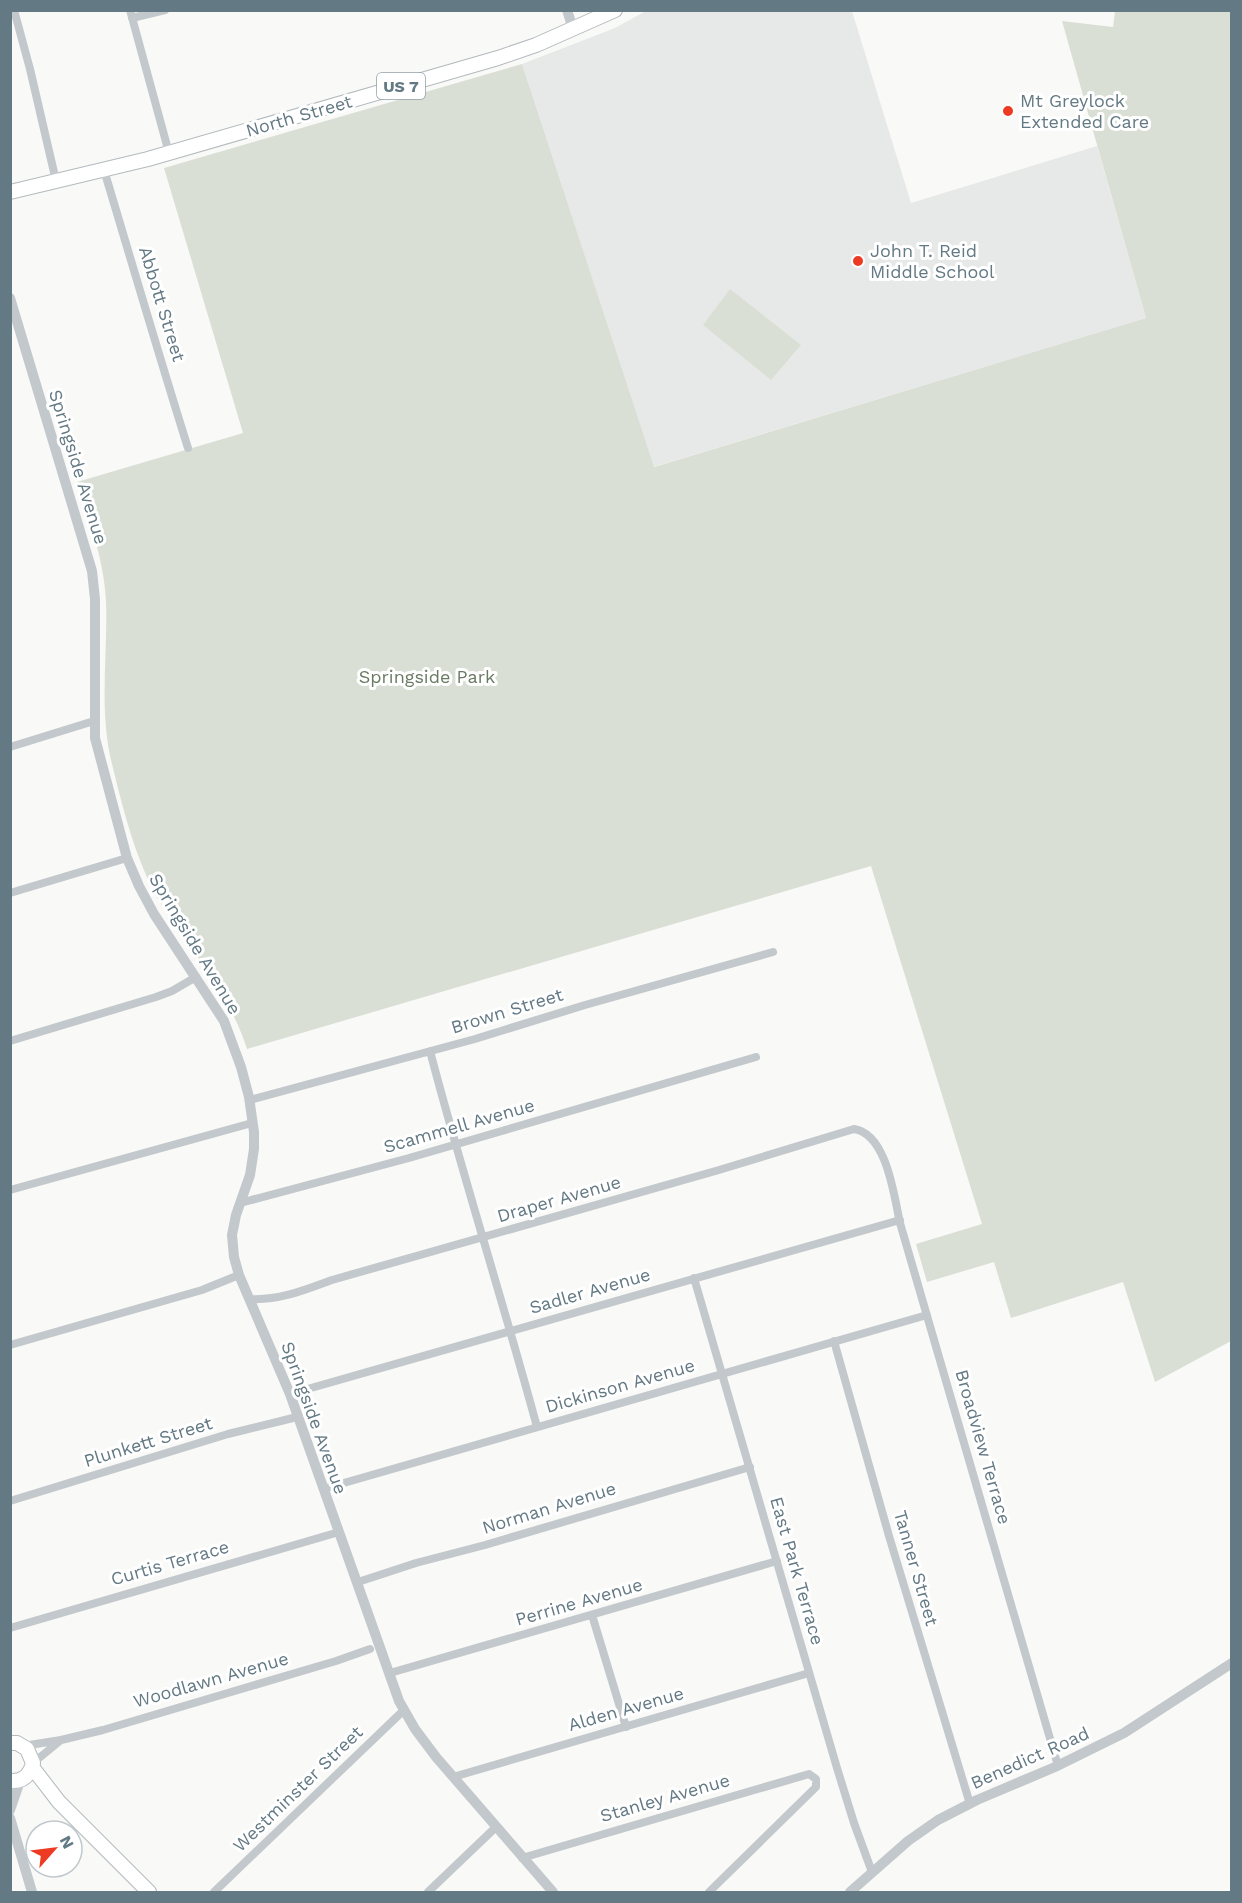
<svg xmlns="http://www.w3.org/2000/svg" width="1242" height="1903" viewBox="0 0 1242 1903" font-family="'Work Sans',sans-serif">
	<rect width="100%" height="100%" fill="#f9f9f7"/>
	<!-- built -->
	<path fill="#e7e9e8" d="M646,11H852L911,203L1097,146L1146,318L653,467L522,64L615,28Z"/>
	<!-- green -->
	<path fill="#dadfd6" d="M1115,11H1231V1341L1155,1382L1123,1282L1011,1318L994,1262L927,1282L916,1244L982,1224L871,866L247,1049C242,1033 235,1018 227,1003C208,967 180,936 159,901C136,860 124,813 113,768C98,713 108,657 106,601C104,560 89,520 77,482L243,433L164,168L522,64L654,467L1146,318L1062,21L1113,27Z
		M730,289L801,345L771,380L703,325Z"/>
	<g fill="none" stroke-linecap="round" stroke-linejoin="round">
		<!-- primary casing -->
		<g stroke="#b3babe" stroke-width="16">
			<path id="primary" d="M10,192L148,159L498,58L536,45L615,10
				M10,1743H17L27,1749L33,1763C30,1775 23,1782 10,1781
				M32,1767L59,1802L149,1892"/>
		</g>
		<!-- minor -->
		<path stroke="#c2c8cb" stroke-width="8" d="M14,10L30,69L56,181
			M130,10L169,153
			M132,18L165,10
			M104,170C132,263 159,356 188,448
			M10,747L94,721
			M10,893L127,858
			M10,1041L156,997L172,991L196,977
			M430,1051C463,1177 503,1301 537,1427
			M250,1100L475,1039L585,1005L773,952
			M10,1190L252,1123
			M240,1203L409,1158L756,1057
			M694,1278L837,1768L854,1823L872,1872
			M249,1299C278,1301 305,1290 332,1280L719,1170L854,1129C887,1134 894,1196 900,1223L1058,1766
			M834,1341L889,1536L970,1804
			M10,1345L202,1290L239,1275
			M290,1394L900,1220
			M323,1489L927,1315
			M10,1501L228,1434L297,1417
			M358,1582L416,1563L485,1545L750,1467
			M592,1615L626,1727
			M10,1628L339,1532
			M390,1673L777,1561
			M23,1746L61,1740L103,1730L336,1661L370,1649
			M33,1763L61,1740
			M453,1777L809,1673
			M522,1858L809,1774L816,1779V1787L709,1892
			M214,1892L404,1710
			M428,1892L496,1827"/>
		<!-- tertiary -->
		<path stroke="#c2c8cb" stroke-width="10" d="M567,10L573,29
			M10,298L92,571L95,599V738L127,858L139,886L154,914L224,1021L241,1067L249,1097L254,1132V1149L250,1175L236,1215L232,1235L234,1257L239,1275L290,1394L399,1701L415,1729L436,1757L553,1892
			M10,1810L20,1781
			M10,1818L32,1892
			M850,1892L908,1841L938,1820L977,1800L1055,1767L1124,1733L1232,1663"/>
		<!-- primary -->
		<use href="#primary" stroke="#fff" stroke-width="14"/>
	</g>
	<!-- markers -->
	<g fill="#ed3a23" stroke="#fff" stroke-width="2">
		<circle cx="1008" cy="111" r="6"/>
		<circle cx="858" cy="261" r="6"/>
	</g>
	<g text-anchor="middle" stroke-width="6" stroke-linejoin="round" paint-order="stroke">
		<!-- shield labels -->
		<rect fill="#fff" stroke="#92a1a9" stroke-width="1.5" x="377" y="73" width="48" height="26" rx="4.5"/>
		<g font-size="16" font-weight="bold" fill="#637984">
			<text x="401" y="92">US 7</text>
		</g>
		<!-- poi labels -->
		<g font-size="18" fill="#637984" stroke="#fff" text-anchor="start">
			<text x="1020" y="107">Mt Greylock<tspan x="1020" dy="21">Extended Care</tspan></text>
			<text x="870" y="257">John T. Reid<tspan x="870" dy="21">Middle School</tspan></text>
		</g>
		<!-- street labels -->
		<g font-size="18" fill="#637984" stroke="#fff">
			<text transform="translate(299 116) rotate(-16)" y="6">North Street</text>
			<text transform="translate(162 304) rotate(73)" y="6">Abbott Street</text>
			<text transform="translate(78 467) rotate(73)" y="6">Springside Avenue</text>
			<text transform="translate(195 944) rotate(59)" y="6">Springside Avenue</text>
			<text transform="translate(507 1011) rotate(-17)" y="6">Brown Street</text>
			<text transform="translate(459 1126) rotate(-16)" y="6">Scammell Avenue</text>
			<text transform="translate(559 1199) rotate(-16)" y="6">Draper Avenue</text>
			<text transform="translate(590 1291) rotate(-16)" y="6">Sadler Avenue</text>
			<text transform="translate(620 1386) rotate(-16)" y="6">Dickinson Avenue</text>
			<text transform="translate(314 1418) rotate(70)" y="6">Springside Avenue</text>
			<text transform="translate(148 1442) rotate(-17)" y="6">Plunkett Street</text>
			<text transform="translate(983 1447) rotate(74)" y="6">Broadview Terrace</text>
			<text transform="translate(549 1508) rotate(-17)" y="6">Norman Avenue</text>
			<text transform="translate(170 1563) rotate(-16)" y="6">Curtis Terrace</text>
			<text transform="translate(916 1568) rotate(74)" y="6">Tanner Street</text>
			<text transform="translate(797 1571) rotate(74)" y="6">East Park Terrace</text>
			<text transform="translate(579 1602) rotate(-16)" y="6">Perrine Avenue</text>
			<text transform="translate(211 1680) rotate(-16)" y="6">Woodlawn Avenue</text>
			<text transform="translate(626 1709) rotate(-16)" y="6">Alden Avenue</text>
			<text transform="translate(1030 1758) rotate(-24)" y="6">Benedict Road</text>
			<text transform="translate(298 1789) rotate(-44)" y="6">Westminster Street</text>
			<text transform="translate(665 1798) rotate(-16)" y="6">Stanley Avenue</text>
		</g>
		<!-- park labels -->
		<g font-size="18" fill="#697a62" stroke="#fff">
			<text x="427" y="683">Springside Park</text>
		</g>
	</g>
	<!-- border -->
	<rect width="1242" height="1903" fill="none" stroke="#637984" stroke-width="24"/>
	<!-- north arrow -->
	<g transform="translate(54 1849) rotate(62)"><circle r="28" fill="#ffffff" stroke="#c1c9ce" stroke-width="1.5"/>
	<path d="M0-4.5L10 22L0 15L-10 22Z" fill="#ed3a23"/>
	<text y="-9" font-size="16" font-weight="bold" text-anchor="middle" fill="#637984">N</text>
	</g>
</svg>
